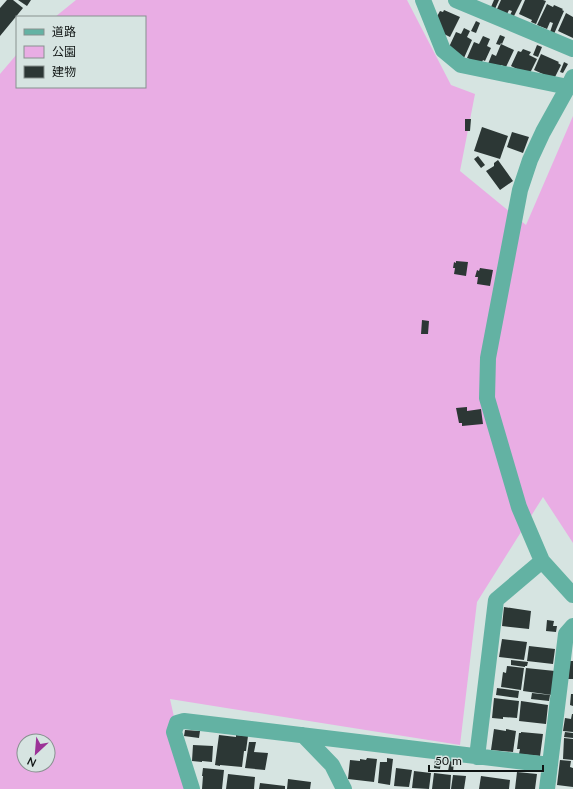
<svg xmlns="http://www.w3.org/2000/svg" width="573" height="789" viewBox="0 0 573 789" font-family="Lato,'Noto Sans JP',sans-serif">
	<rect width="100%" height="100%" fill="#d6e4e1"/>
	<!-- green -->
	<path fill="#e9ade4" fill-rule="evenodd" d="M76,0H407L451,85L475,94L460,171L526,225L573,116V543L543,497L477,602L460,745L170,699L190,789H0V74L17,54V87H145V17H55ZM24,741H48V765H24Z"/>
	<!-- building -->
	<path fill="#2c3735" d="M7,0H13L23,8L0,36V8Z
		M18,0H31L27,6Z
		M494,0H499L495,9L491,7Z
		M501,0H522L514,16L510,15L512,11L509,10L507,14L497,9Z
		M525,0H543L546,1L536,24L531,22L532,20L519,14Z
		M547,4L553,7L554,5L563,9L562,10L564,11L554,34L550,32L553,23L550,22L547,29L537,25Z
		M444,10L460,17L450,37L440,32L435,20L440,11L443,12Z
		M566,13L573,17V38L558,31Z
		M476,21L480,23L476,33L471,31Z
		M464,28L470,31L467,37L472,40L464,58L449,47L456,32L461,34Z
		M500,35L505,37L502,44L501,43L500,45L496,44Z
		M483,36L490,39L487,46L491,48L485,61L483,60L481,64L467,58L474,42L479,44Z
		M501,44L514,50L506,67L501,65L500,67L488,64L492,54L496,56Z
		M537,45L542,47L538,57L533,55Z
		M523,49L531,52L529,55L537,59L529,75L511,66L518,51L521,52Z
		M541,54L559,62L558,63L561,65L554,79L534,70Z
		M564,62L568,64L563,73L560,72Z
		M465,119H471L470,131H465Z
		M482,127L508,136L500,159L474,151Z
		M512,132L529,137L523,153L507,147Z
		M478,156L485,165L481,168L474,159Z
		M498,160L513,181L500,190L486,171L494,166V163Z
		M456,261L468,262L466,276L454,274L455,268H453L454,262L456,263Z
		M480,268L493,270L490,286L477,284L478,277H475L477,270L479,271Z
		M422,320L429,321L428,334H421Z
		M467,407V411L481,409L483,424L462,426V423H459L456,408Z
		M504,607L531,611L529,629L502,626Z
		M547,620L554,621L553,626H557L556,632L546,631Z
		M502,639L527,642L524,660L499,657Z
		M529,646L555,649L553,664L527,661Z
		M511,660L528,662L527,666H525V667L511,665Z
		M570,661H573V679H568Z
		M507,666L524,668L521,690L501,687L503,672L506,673Z
		M526,668L555,671L552,695L523,691Z
		M497,688L519,691L518,698L496,695Z
		M532,693L550,695L549,701L531,699Z
		M571,694H573V706L570,705Z
		M494,698L519,701L517,718L503,717V719L492,718Z
		M521,701L548,705L546,724L519,721Z
		M572,714H573V732L563,731L565,718L571,719Z
		M494,729L506,731V729L516,731L513,752L491,750Z
		M185,730L200,731L199,738L184,736Z
		M521,732L543,734L540,756L519,754L520,749H517L519,733H521Z
		M565,732L573,733V738L564,737Z
		M219,735L236,737V735L248,736L246,751H244L242,767L220,765V766L215,765Z
		M564,738L573,739V760L563,759Z
		M249,742H256L254,752L268,753L265,770L245,768Z
		M193,745L213,746L212,762L202,761V762L192,761Z
		M367,758L377,759L374,782L348,779L350,760L360,761V759L366,760Z
		M387,758L393,759L390,785L378,783L380,762H387Z
		M435,759L441,760L440,769L434,768Z
		M560,760L571,761L570,767L573,768V787L557,785Z
		M450,761L454,762L453,772L448,771Z
		M203,768L224,770L222,789H202L203,776H202Z
		M396,768L412,770L409,787L394,786Z
		M414,771L431,773L429,789L412,788Z
		M517,772L537,774L535,789H515Z
		M434,773L451,775L450,789H432Z
		M228,774L255,777L254,789H226Z
		M453,775L466,776L464,789H451Z
		M481,776L510,780L509,789H479Z
		M288,779L311,782L310,789H287Z
		M260,783L285,786V789H259Z"/>
	<g fill="none" stroke-linecap="round" stroke-linejoin="round">
		<!-- minor -->
		<path stroke="#63b2a3" stroke-width="16" d="M423,0L443,50L461,65L568,87
			M456,0L573,49
			M573,77L568,87L543,132L530,160L520,190L488,358L487,398L519,507L542,561L573,595
			M303,735L332,765L344,789
			M477,757L496,600L542,561
			M192,789L174,732L177,723L184,721L550,765
			M547,789L566,634L573,626"/>
	</g>
	<!-- legend -->
	<rect x="16" y="16" width="130" height="72" fill="#d6e4e1" stroke="#87918f"/>
	<rect x="24" y="29" width="20" height="6" fill="#63b2a3" stroke="#87918f"/>
	<text x="52" y="36" font-size="12" fill="#101514">道路</text>
	<rect x="24" y="46" width="20" height="12" fill="#e9ade4" stroke="#87918f"/>
	<text x="52" y="56" font-size="12" fill="#101514">公園</text>
	<rect x="24" y="66" width="20" height="12" fill="#2c3735" stroke="#87918f"/>
	<text x="52" y="76" font-size="12" fill="#101514">建物</text>
	<!-- north arrow -->
	<g transform="translate(36 753) rotate(206)"><circle r="19" fill="#d6e4e1" stroke="#87918f"/>
	<path d="M0-3L7 15L0 10L-7 15Z" fill="#9b3397"/>
	<text y="-6" font-size="11" font-weight="bold" text-anchor="middle" fill="#101514">N</text>
	</g>
	<!-- scale -->
	<path d="M429 765v6h114v-6" fill="none" stroke="#101514" stroke-width="2"/>
	<text x="435" y="765" font-size="12" fill="#101514" stroke="#d6e4e1" stroke-width="3" paint-order="stroke">50 m</text>
</svg>
